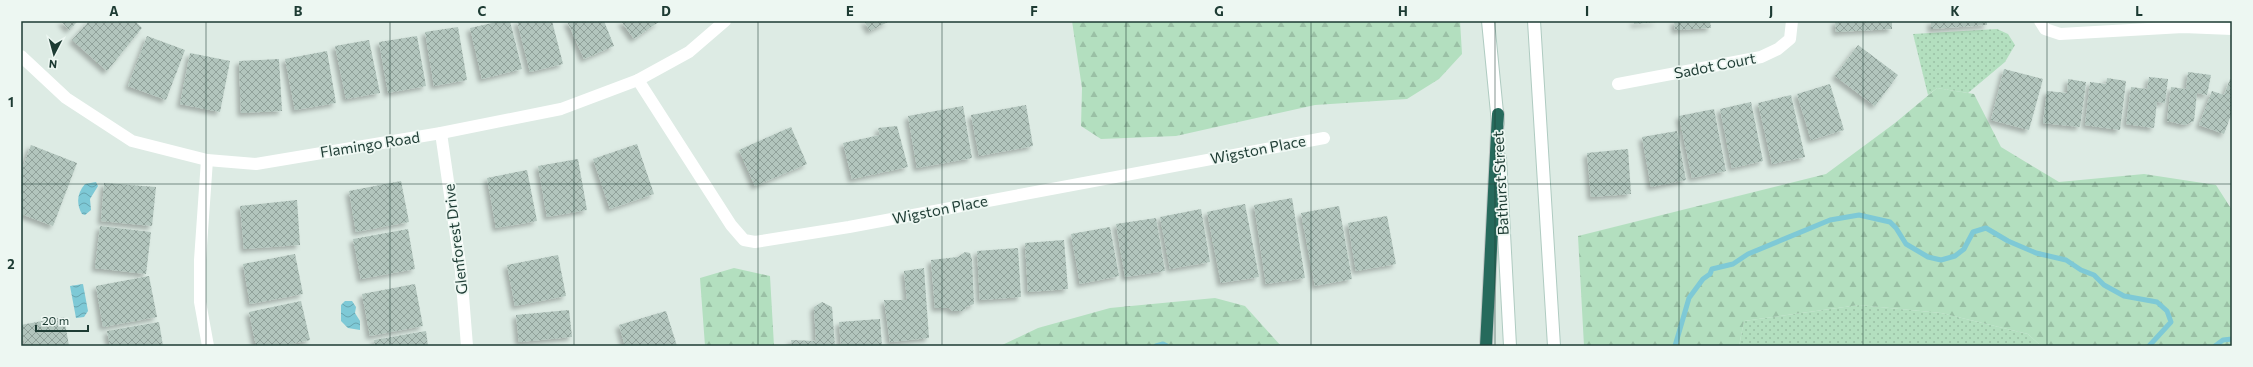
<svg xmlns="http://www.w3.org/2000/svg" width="2253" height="367" viewBox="0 0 2253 367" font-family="Commissioner,sans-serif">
	<defs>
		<pattern id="grass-dots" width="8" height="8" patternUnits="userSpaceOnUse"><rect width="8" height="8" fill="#b3dfbf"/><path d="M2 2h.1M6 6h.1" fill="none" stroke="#9ac0a5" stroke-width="1.8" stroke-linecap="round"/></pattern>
		<pattern id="forest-firs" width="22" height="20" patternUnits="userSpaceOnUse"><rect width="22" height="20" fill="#b3dfbf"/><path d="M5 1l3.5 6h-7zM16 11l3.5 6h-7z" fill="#9ac0a5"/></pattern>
		<pattern id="water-waves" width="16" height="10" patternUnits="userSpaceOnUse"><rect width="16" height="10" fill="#7ec9d6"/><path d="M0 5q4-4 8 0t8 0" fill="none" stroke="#67a4ae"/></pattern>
		<pattern id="building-cross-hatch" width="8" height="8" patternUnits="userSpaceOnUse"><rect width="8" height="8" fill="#b2c5bd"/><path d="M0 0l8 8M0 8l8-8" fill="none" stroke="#90a19a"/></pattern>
		<filter id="shadow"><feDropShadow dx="-3.5" dy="3.5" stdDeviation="2" flood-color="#0004"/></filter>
	</defs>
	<rect width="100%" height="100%" fill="#ddebe4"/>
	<!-- grass -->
	<path fill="url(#grass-dots)" d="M1997,29L2008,34L2015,45L2005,62L1968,93L1937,88L1928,95L1913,34Z
		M1859,305L1941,313L2028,334L2041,346H1739L1744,321Z"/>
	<!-- forest -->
	<path fill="url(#forest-firs)" d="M1072,21H1460L1462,54L1439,79L1407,99L1315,105L1176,136L1101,139L1081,126L1082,88Z
		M1937,88L1974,94L2001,147L2059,182L2144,174L2216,185L2232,210V346H2041L2028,334L1941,313L1859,305L1744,321L1739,346H1584L1578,236L1826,174L1895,123Z
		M734,268L770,276L774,346H705L700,278Z
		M1215,298L1245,306L1281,346H1000L1038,328L1110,308Z"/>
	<!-- water -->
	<path fill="url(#water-waves)" d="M96,182L98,186L90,199L91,210L85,215L82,214C76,204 77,193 85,184Z
		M83,284L88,311L84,317L76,318L70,286Z
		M345,301H352L356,307L355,313L360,321V330L348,328L341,321V305Z"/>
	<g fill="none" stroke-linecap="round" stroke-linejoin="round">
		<!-- stream -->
		<path stroke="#7ec9d6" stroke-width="5" d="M1156,346L1163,344L1167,346
			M1675,346L1689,298L1703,279L1710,274L1712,269L1733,264L1748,254L1830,220L1859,215L1890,222L1896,228L1906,244L1928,257L1941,260L1955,256L1964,249L1973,232L1986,228L2008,241L2036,253L2066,260L2081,270L2094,275L2104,285L2124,296L2157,302L2167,311L2171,322L2149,346
			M2215,346L2223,340L2232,339"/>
	</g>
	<!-- building -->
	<path fill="url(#building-cross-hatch)" filter="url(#shadow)" d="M61,21H78L69,30Z
		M89,21H135L142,28L107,71L72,40Z
		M501,21H510L522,69L482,79L470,28Z
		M517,21H552L563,64L530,72Z
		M567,21H604L614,46L584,59Z
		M621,21H660L634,39Z
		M864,21H890L870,31Z
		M1634,21H1657V22L1634,24Z
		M1674,21H1710L1711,28L1675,30Z
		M1835,21H1892V29L1836,32Z
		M1931,21H1987V25L1931,29Z
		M458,27L467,80L434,86L425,32Z
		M147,36L185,50L166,100L128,86Z
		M417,36L426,86L388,93L379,42Z
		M369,40L380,93L346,99L335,46Z
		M1858,45L1898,75L1875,106L1835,76Z
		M327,51L336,103L295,110L285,59Z
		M190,53L230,61L220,112L180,104Z
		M279,59L282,111L241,113L239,61Z
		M2004,69L2043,79L2029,130L1991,120Z
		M2188,72L2211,75L2207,95L2197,93L2194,121L2185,125L2167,121L2171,87L2186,89Z
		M2149,77L2168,79L2165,103L2157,102L2154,128L2126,124L2131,87L2147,89Z
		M2107,78L2126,81L2120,130L2085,125L2090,82L2106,84Z
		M2068,79L2086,82L2080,127L2043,123L2047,91L2067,93Z
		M2230,79L2232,80V112L2224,134L2199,125L2212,91L2224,95Z
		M1830,84L1844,130L1811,140L1797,94Z
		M1791,95L1805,157L1772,164L1758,103Z
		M1751,102L1763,161L1732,168L1720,109Z
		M1026,105L1033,146L979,156L971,115Z
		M963,106L972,158L917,168L908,116Z
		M1714,109L1726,171L1692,178L1679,116Z
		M897,126L908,167L852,179L843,143L880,135L878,128Z
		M791,127L807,164L755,186L739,150Z
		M1677,131L1686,180L1651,187L1642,137Z
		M637,144L654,194L610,209L593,159Z
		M31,145L77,163L53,226L21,214V172Z
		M1628,149L1631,194L1591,197L1587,153Z
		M578,159L587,210L547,217L538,166Z
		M527,170L537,221L496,228L487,178Z
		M401,181L409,222L356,232L349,191Z
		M104,183L156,187L152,226L101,221Z
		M1292,198L1305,278L1266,284L1254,205Z
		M297,200L300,245L244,249L240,206Z
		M1245,204L1259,277L1221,283L1207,212Z
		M1339,206L1352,279L1315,286L1301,213Z
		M1201,209L1210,262L1170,269L1160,217Z
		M1387,216L1396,264L1356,271L1348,223Z
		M1156,218L1165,271L1125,277L1116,224Z
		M100,226L151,232L146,274L95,268Z
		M1110,227L1119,276L1080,284L1071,234Z
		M408,229L415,269L361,279L353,239Z
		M1064,240L1068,289L1028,292L1025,243Z
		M1018,248L1021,297L980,300L977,251Z
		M965,252L970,253L972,259L974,304L966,307L963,311H952L949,308H935L931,260L958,257Z
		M295,254L303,294L250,304L243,264Z
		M558,255L566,296L515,306L507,265Z
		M924,268L929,338L890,342L884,300H907L904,271Z
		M149,276L157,317L103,327L96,286Z
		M415,284L423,326L370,336L362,294Z
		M301,301L310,340L282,346H256L249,312Z
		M822,302L832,307L835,346H792L791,340L816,341L814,307Z
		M569,310L572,337L519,342L516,315Z
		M666,311L677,346H625L619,325Z
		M64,317L69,346H25L21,325Z
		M880,319L882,346H841L839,322Z
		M159,322L163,346H110L107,331Z
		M426,331L428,346H375L374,340Z"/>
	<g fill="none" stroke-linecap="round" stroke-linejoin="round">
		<!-- secondary casing -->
		<g stroke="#afcbc1" stroke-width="14">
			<path id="secondary" d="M1488,21L1498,123
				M1534,21L1554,346
				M1500,158L1510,346"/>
		</g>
		<!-- motorway casing -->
		<g stroke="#c0c8c6" stroke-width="14">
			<path id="motorway" d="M1486,346L1498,114"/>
		</g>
		<!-- minor -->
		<path stroke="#fff" stroke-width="12" d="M2040,21L2045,29L2060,34L2183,27L2232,29
			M638,80L731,225L744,240L755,242L849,227L1324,138
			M1618,84L1761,57L1778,49L1790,39L1792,21
			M441,133L461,271L467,346
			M207,160L200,260V302L208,346"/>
		<!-- tertiary -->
		<path stroke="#fff" stroke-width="12" d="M21,56L66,98L132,141L207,160L256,164L441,133L561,109L638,80L689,52L725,21"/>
		<!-- secondary -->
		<use href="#secondary" stroke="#fff" stroke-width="12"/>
		<!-- motorway -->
		<use href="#motorway" stroke="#266a5c" stroke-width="12"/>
	</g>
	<!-- grid -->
	<path fill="none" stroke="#1d3b33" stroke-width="1" stroke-opacity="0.55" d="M206,21V346M390,21V346M574,21V346M758,21V346M942,21V346M1126,21V346M1311,21V346M1495,21V346M1679,21V346M1863,21V346M2047,21V346M21,184H2232"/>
	<g text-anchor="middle" stroke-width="3.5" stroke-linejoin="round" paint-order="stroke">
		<!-- street labels -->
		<g font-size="15" fill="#1d3b33" stroke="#edf7f2">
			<text transform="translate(1715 66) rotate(-11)" y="5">Sadot Court</text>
			<text transform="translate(370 145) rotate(-9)" y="5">Flamingo Road</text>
			<text transform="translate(1258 150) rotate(-11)" y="5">Wigston Place</text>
			<text transform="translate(1501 183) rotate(-93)" y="5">Bathurst Street</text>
			<text transform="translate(940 210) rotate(-11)" y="5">Wigston Place</text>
			<text transform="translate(456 239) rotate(-97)" y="5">Glenforest Drive</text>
		</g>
	</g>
	<!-- border -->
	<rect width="2253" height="367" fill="none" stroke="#edf7f2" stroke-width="44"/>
	<!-- north arrow -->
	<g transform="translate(54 54) rotate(186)" stroke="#edf7f2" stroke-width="3" paint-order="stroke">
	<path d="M0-3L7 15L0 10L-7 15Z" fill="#1d3b33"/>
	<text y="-6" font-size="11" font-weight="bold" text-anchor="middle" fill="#1d3b33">N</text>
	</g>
	<!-- scale -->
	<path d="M36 325v6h52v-6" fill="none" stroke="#1d3b33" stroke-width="2"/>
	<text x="42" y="325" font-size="12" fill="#1d3b33" stroke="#edf7f2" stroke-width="3" paint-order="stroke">20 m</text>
	<rect x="22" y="22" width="2209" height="323" fill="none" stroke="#1d3b33" stroke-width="1.5"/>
	<g font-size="13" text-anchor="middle" font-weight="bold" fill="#1d3b33">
		<text x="114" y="16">A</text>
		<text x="298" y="16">B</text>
		<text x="482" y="16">C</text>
		<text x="666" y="16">D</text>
		<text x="850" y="16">E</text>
		<text x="1034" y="16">F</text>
		<text x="1219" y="16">G</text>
		<text x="1403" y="16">H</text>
		<text x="1587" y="16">I</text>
		<text x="1771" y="16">J</text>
		<text x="1955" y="16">K</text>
		<text x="2139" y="16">L</text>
		<text x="11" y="107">1</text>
		<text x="11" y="269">2</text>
	</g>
</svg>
